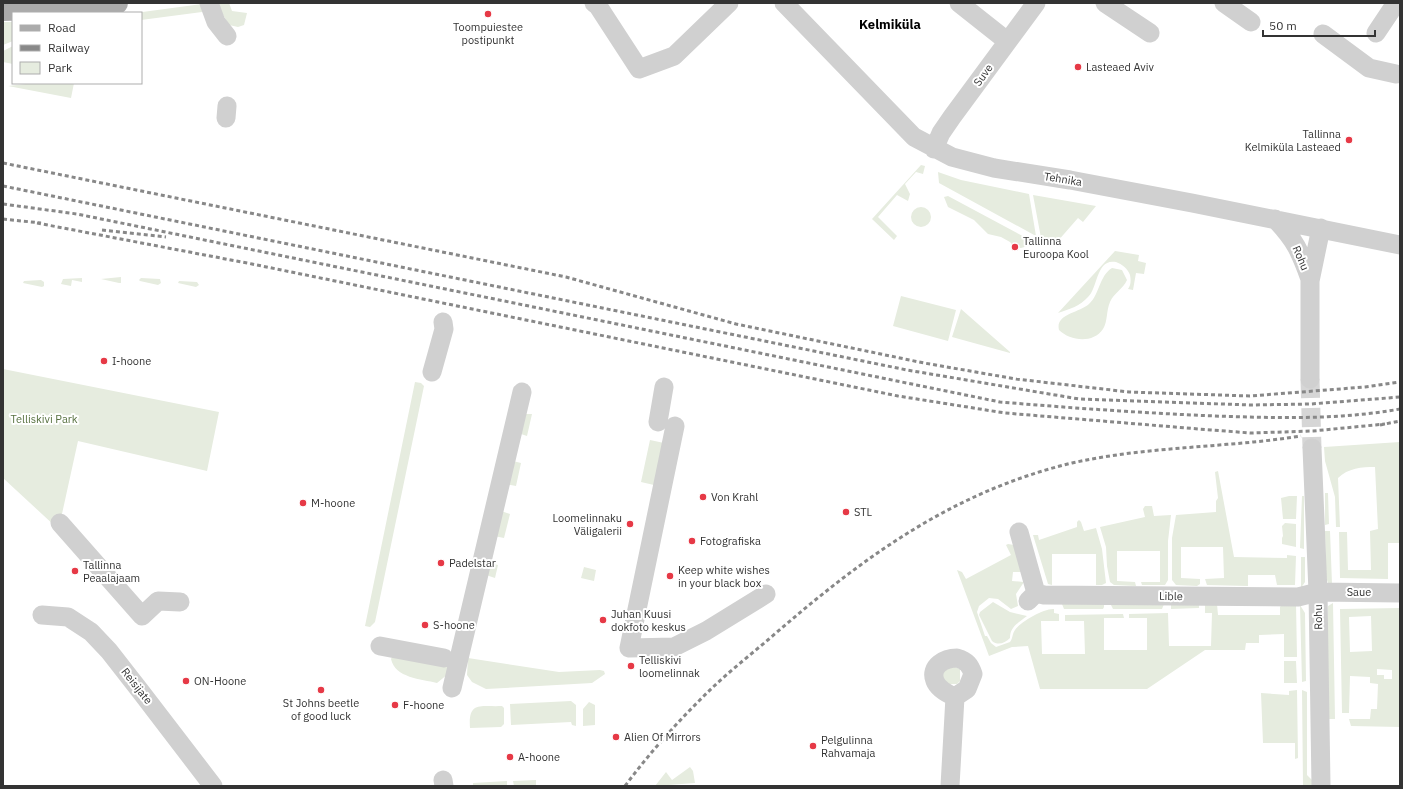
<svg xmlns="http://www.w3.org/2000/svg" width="1403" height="789" viewBox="0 0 1403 789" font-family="'IBM Plex Sans',sans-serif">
	<rect width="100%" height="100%" fill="#fff"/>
	<!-- green -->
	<path fill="#e6ecdf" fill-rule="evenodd" d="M216,3H229L232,11L247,13L244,25L238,27L229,25Z
		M202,4V12L141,20V13H135Z
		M3,22H13V41L3,45Z
		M13,46V64L3,62V51Z
		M35,83H74L71,98L8,86Z
		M921,165L925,166L923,174L916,172L905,184L910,194L908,201L897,195L878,217L897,236L894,240L872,219Z
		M938,172L961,180L1029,194L1036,236L939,183Z
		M1033,195L1096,206L1083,222L1078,218L1057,242L1053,239L1049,242L1041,238Z
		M948,196L1030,240L1031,245L1021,248L1014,247L1010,242L1001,237L988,234L974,220L948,207L944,197Z
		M911 217a10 10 0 1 1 20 0a10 10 0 1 1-20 0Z
		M1115,251L1139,255L1138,261L1146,263L1144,274L1136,273L1133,290L1128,289C1131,285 1131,280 1130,275C1128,269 1122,264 1116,262C1096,258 1098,288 1088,297C1080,306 1070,309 1058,313Z
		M1112,268L1122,270L1127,280C1123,289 1114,293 1110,302C1106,311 1108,321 1103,329C1093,344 1070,341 1059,330C1055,314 1079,313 1089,304C1100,294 1099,276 1112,268Z
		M121,277V283H119L101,279Z
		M82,278V282L72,280L71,286L61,284L63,279Z
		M141,278L160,279L161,283L158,285L140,281L139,280Z
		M41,280L44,282V286L42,287L23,283L24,281Z
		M179,281L197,282L199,285L196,287L178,283Z
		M901,296L956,310L948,341L893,326Z
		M961,309L1010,352V353L952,337Z
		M3,369L219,412L207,471L78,441L60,523L56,527L3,478Z
		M415,382L421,383L424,386L375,622L370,627L365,626Z
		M526,414H532L527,436L521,434Z
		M650,440L664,443L654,485L641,482Z
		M1400,442V543H1388V579L1340,578L1339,532H1347L1348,570H1371L1370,531L1378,529L1375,467C1362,467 1348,468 1338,478L1340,527H1336L1335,497L1325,461L1324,447Z
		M509,460L521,463L516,486L506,484Z
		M1218,471L1234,557L1287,558V555L1296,556L1295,585H1277L1275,575H1248V586L1207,585L1205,579L1224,578L1223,547H1181V578L1200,579V584L1197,586L1176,585L1172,580V538L1176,515L1216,512V501L1218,498L1215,472Z
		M1325,493H1328L1329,524L1325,525Z
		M1289,496H1297L1296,519H1283L1281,498Z
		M1302,496H1304V549L1300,548Z
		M1145,506H1152L1154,516L1171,515L1168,541V580L1165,585H1142L1141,582H1160V551H1117V581L1135,582L1136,586L1114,585L1110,582L1107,566L1106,547L1100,527L1145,517L1143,509Z
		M501,511L510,514L504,538L494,536Z
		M1079,520L1081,522L1084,531L1096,528L1102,549L1106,583L1102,585H1096V554H1052V585L1048,584L1033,535H1038L1039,540L1077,527V522Z
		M1285,523L1296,524V547L1282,544V538L1283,536L1282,526Z
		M1325,531H1330L1332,584L1328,583L1326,577Z
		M1008,544L1014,545L1025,572H1013L1012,581L1024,582L1016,594L1018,606L1011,609L998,599L989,598L979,606L977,612L985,636H987L991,643L996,647L1010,642C1013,638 1012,634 1015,630C1020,622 1044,608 1054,609V613L1059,614V621H1041L1042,654H1085L1084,621H1065V615L1123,614L1124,618H1104V650H1147V618H1129V614L1168,613L1169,646H1211L1212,613H1205V604H1217L1218,615H1280V607L1282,604H1296L1297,657H1284V634L1259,635V643H1246L1245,650H1205L1147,689H1040L1028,646L1012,647L989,656L957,570L962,572L966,579L1011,555L1006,545Z
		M1301,557H1305V582L1301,588Z
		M489,563L498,565L495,578L486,575Z
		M584,567L596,570L594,581L581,578Z
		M993,602L1010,612L1027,616C1018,623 1010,627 1010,638C1005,643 998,646 992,641L979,615L980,612Z
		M1333,603L1335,719H1328V606Z
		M1062,604H1104V607L1103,609H1064Z
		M1164,604L1162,609H1113L1111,605Z
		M1171,604H1199V608L1171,609Z
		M1300,605L1305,613L1306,681L1302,682Z
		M1400,608V727L1351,726L1349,719H1370L1371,709H1377L1378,684L1370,683V677L1350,676L1349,713H1342L1340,609ZM1371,616L1372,651L1350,652L1349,617ZM1377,669L1392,670V679H1384V675H1377Z
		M392,657L447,666L449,669L448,674L437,683C421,679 395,678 391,659Z
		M468,658L559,672L600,670L604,671L605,674L592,683L486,689L472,682L467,675Z
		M1284,661H1296L1297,683H1284Z
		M946,664L960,669V681L957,684H949L943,680L942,667Z
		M1297,690L1298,758L1295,759V743H1263L1261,693L1289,695V691Z
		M1302,690L1307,692V775L1313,781V785L1303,786Z
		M571,701L576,705V726L572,725L571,722L511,725L510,704Z
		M589,702L595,705V725L583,726V709Z
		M502,706L504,708V724L501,727L470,728C468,701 480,707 502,706Z
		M690,767L693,771L695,783L655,786L666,772L672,780Z
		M536,780V786H514L513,781Z
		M507,781V786H473V783Z"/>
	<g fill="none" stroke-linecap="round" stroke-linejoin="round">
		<!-- minor-tunnel -->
		<path stroke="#d6d6d6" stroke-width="19" stroke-dasharray="19 10" stroke-linecap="butt" d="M1310,379L1312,448"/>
		<!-- minor -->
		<path stroke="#d0d0d0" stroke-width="19" d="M209,3L216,22L227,36
			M594,3L598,6L639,69L674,56L729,3
			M784,3L914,137L952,157L994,168L1070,180L1192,203L1400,245
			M959,3L1007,41
			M1105,3L1150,33
			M1224,3L1251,22
			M1376,33L1396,3
			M1323,34L1369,68L1396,74
			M226,118L227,106
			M934,149L941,133L952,117L1036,3
			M1275,219C1295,240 1300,251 1310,279
			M432,372L444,329L443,322
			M1310,379V281L1321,228
			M658,422L664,387
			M675,426L629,648L674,647L706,631L766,594
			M1312,448L1318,592L1321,786
			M60,523L142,616L158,601L180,602
			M1019,532L1036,593
			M1028,601L1036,593L1044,595L1298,597L1318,592L1400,593
			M42,615L68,617L91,632L109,651L141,692L213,786
			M380,646L444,658
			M957,658C967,661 970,665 973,674L967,689L955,697C948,694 938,689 935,681C929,666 945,658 957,658Z
			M452,688L522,392
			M443,780L444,786
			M950,786L955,697"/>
		<!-- major -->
		<path stroke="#ababab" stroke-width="22" d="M3,10L69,8L117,3"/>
		<!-- rail -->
		<path stroke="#888" stroke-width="3" stroke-dasharray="4 3" stroke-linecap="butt" d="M3,163L566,277L736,324L924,363L1016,379L1129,392L1250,396L1365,387L1400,382
			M3,186L907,370L1079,399L1250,405L1311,404L1400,397
			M3,204L77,214L1000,402C1072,408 1143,413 1215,416C1277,418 1339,420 1400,409
			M3,219L41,223
			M37,223L252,264L898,396L1005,413L1211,430L1251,433L1313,431L1385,424
			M102,230L166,237
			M1380,425L1400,421
			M625,786C651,751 681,718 712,688C730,671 750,655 769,639C861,559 951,492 1072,463C1148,446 1225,448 1301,436"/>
	</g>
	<!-- markers -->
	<g fill="#e63946" stroke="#fff" stroke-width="1.5">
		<circle cx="488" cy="14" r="4"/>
		<circle cx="1078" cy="67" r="4"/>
		<circle cx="1349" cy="140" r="4"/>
		<circle cx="1015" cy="247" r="4"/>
		<circle cx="104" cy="361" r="4"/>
		<circle cx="703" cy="497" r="4"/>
		<circle cx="303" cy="503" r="4"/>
		<circle cx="846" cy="512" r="4"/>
		<circle cx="630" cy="524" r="4"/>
		<circle cx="692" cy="541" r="4"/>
		<circle cx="441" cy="563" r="4"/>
		<circle cx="75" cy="571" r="4"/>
		<circle cx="670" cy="576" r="4"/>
		<circle cx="603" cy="620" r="4"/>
		<circle cx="425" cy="625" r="4"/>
		<circle cx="631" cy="666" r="4"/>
		<circle cx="186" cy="681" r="4"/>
		<circle cx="321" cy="690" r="4"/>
		<circle cx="395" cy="705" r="4"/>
		<circle cx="616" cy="737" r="4"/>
		<circle cx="813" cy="746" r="4"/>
		<circle cx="510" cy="757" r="4"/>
	</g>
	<g text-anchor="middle" stroke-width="4" stroke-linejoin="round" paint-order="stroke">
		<!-- poi labels -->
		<g font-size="11" fill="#333" stroke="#fff" text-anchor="start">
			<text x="488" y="31" text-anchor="middle">Toompuiestee<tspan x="488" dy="13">postipunkt</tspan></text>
			<text x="1086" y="71">Lasteaed Aviv</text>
			<text x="1341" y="138" text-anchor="end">Tallinna<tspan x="1341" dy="13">Kelmiküla Lasteaed</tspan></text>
			<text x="1023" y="245">Tallinna<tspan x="1023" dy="13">Euroopa Kool</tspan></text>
			<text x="112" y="365">I-hoone</text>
			<text x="711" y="501">Von Krahl</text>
			<text x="311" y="507">M-hoone</text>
			<text x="854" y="516">STL</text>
			<text x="622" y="522" text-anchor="end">Loomelinnaku<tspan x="622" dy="13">Väligalerii</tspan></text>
			<text x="700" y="545">Fotografiska</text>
			<text x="449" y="567">Padelstar</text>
			<text x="83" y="569">Tallinna<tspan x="83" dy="13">Peaalajaam</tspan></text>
			<text x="678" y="574">Keep white wishes<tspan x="678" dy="13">in your black box</tspan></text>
			<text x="611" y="618">Juhan Kuusi<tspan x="611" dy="13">dokfoto keskus</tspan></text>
			<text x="433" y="629">S-hoone</text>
			<text x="639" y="664">Telliskivi<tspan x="639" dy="13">loomelinnak</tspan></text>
			<text x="194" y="685">ON-Hoone</text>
			<text x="321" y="707" text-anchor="middle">St Johns beetle<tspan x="321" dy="13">of good luck</tspan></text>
			<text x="403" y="709">F-hoone</text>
			<text x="624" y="741">Alien Of Mirrors</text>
			<text x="821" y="744">Pelgulinna<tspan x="821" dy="13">Rahvamaja</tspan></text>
			<text x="518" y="761">A-hoone</text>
		</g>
		<!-- street labels -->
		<g font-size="11" fill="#333" stroke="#fff">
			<text transform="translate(983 75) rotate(-54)" y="4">Suve</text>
			<text transform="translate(1063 179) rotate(9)" y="4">Tehnika</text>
			<text transform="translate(1301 258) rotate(67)" y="4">Rohu</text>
			<text x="1359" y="596">Saue</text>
			<text transform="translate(1171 596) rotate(1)" y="4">Lible</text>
			<text transform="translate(1318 617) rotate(-91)" y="4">Rohu</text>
			<text transform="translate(137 686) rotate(52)" y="4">Reisijate</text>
		</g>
		<!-- park labels -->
		<g font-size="11" fill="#56703f" stroke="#fff">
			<text x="44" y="423">Telliskivi Park</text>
		</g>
		<!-- quarter labels -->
		<g font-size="13" font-weight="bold" fill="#000" stroke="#fff">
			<text x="890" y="29">Kelmiküla</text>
		</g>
	</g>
	<!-- border -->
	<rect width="1403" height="789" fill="none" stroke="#333333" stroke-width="8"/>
	<!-- legend -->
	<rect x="12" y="12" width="130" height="72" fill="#ffffff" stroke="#adadad"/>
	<rect x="20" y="25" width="20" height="6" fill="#ababab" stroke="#adadad"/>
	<text x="48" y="32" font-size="12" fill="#333333">Road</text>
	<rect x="20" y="45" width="20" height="6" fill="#888888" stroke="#adadad"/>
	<text x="48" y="52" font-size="12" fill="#333333">Railway</text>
	<rect x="20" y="62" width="20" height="12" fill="#e6ecdf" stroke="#adadad"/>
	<text x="48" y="72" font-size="12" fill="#333333">Park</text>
	<!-- scale -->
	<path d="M1263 30v6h112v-6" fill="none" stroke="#333333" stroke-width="2"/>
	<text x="1269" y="30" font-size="12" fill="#333333" stroke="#ffffff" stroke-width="3" paint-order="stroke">50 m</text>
</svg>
